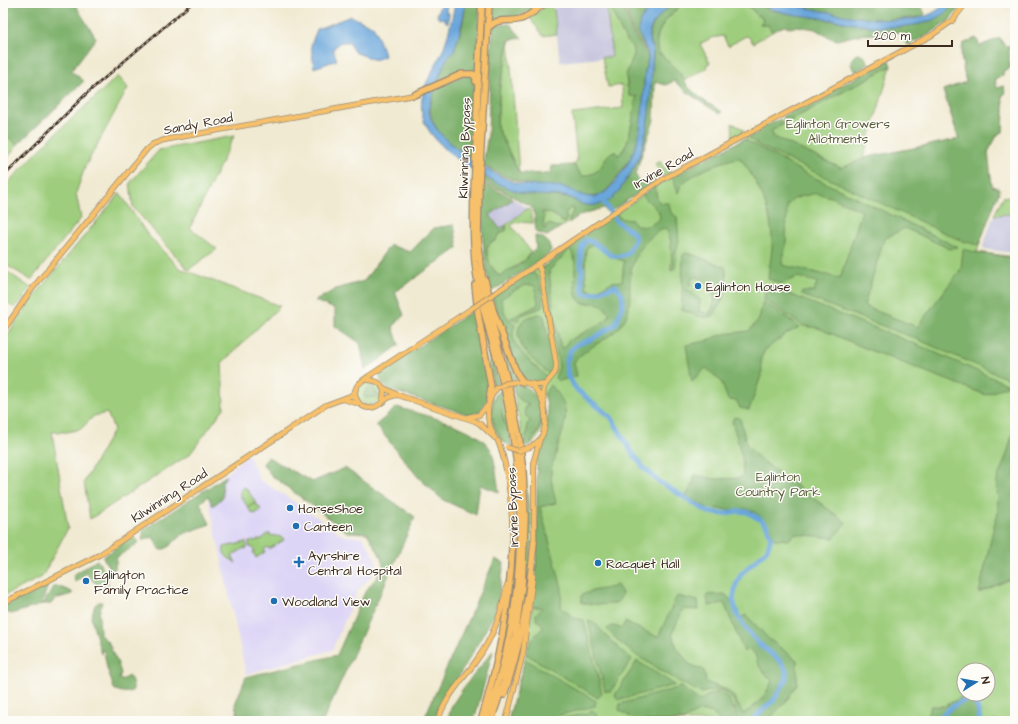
<svg xmlns="http://www.w3.org/2000/svg" width="1018" height="724" viewBox="0 0 1018 724" font-family="'Architects Daughter',sans-serif">
	<rect width="100%" height="100%" fill="#fdfcf7"/>
	<filter id="ink" filterUnits="userSpaceOnUse"><feTurbulence type="fractalNoise" baseFrequency=".025" numOctaves="2"/><feDisplacementMap in="SourceGraphic" scale="8" xChannelSelector="R" yChannelSelector="G"/><feConvolveMatrix kernelMatrix="1 2 1 2 8 2 1 2 1" color-interpolation-filters="sRGB"/></filter>
	<filter id="wash" filterUnits="userSpaceOnUse"><feTurbulence type="fractalNoise" baseFrequency=".012" numOctaves="4" result="noise"/><feDisplacementMap in="SourceGraphic" scale="16" xChannelSelector="R" yChannelSelector="G"/><feGaussianBlur stdDeviation="0.9" result="paint"/><feColorMatrix in="noise" values="0 0 0 0 0 0 0 0 0 0 0 0 0 0 0 0 0 1.4 0 .05"/><feComposite in="paint" operator="in"/></filter>
	<g filter="url(#wash)">
		<rect width="100%" height="100%" fill="#f1ead2"/>
		<!-- built -->
		<path fill="#ddd5f6" d="M248,454L260,480L302,507L344,536L363,537L374,556L378,569L358,590L332,650L246,674L207,492Z"/>
		<!-- industrial -->
		<path fill="#c2c1dc" d="M555,3H606L612,57L560,62L554,10Z
			M513,199L528,208L500,229L490,215Z
			M1015,208V253L984,249L983,246L994,215L1011,214V209Z"/>
		<!-- green -->
		<path fill="#9ece7d" stroke="#6c7c4e" fill-rule="evenodd" d="M606,3H610L626,41L632,47L634,55L626,75L627,87L637,96C633,111 631,145 619,155L609,154C601,168 599,174 582,176L574,165L577,160L572,114L623,108L622,85L608,87L602,57H612Z
			M685,3H741L752,9L757,16L760,15L763,21L761,22V25L769,24L772,32L753,43L749,37L746,36L728,46L723,36L711,38L700,44L710,63L706,65L707,68L685,80L680,73L662,55L659,54C650,34 669,14 685,3Z
			M549,5L554,10L557,34L543,36L530,18L546,6Z
			M976,38L980,46L1000,38L1003,44L1010,47L1009,54L1010,68L1003,71V75L995,80L997,88L1004,86L1005,94L1002,95L1004,110L1003,132L998,134L988,152V162L992,186L1000,189L989,215L977,252L1015,257V721H508L525,659L535,590L537,541V455L545,434L548,414L546,399L542,393L541,396L534,387L537,386L532,381L522,377L516,369L492,298L528,273L546,265L569,248L583,236L661,183L752,135L834,165L774,137L771,131L891,66L863,159L959,139L943,90L966,82L961,56L963,44ZM964,670H988V694H964Z
			M509,40L519,173L497,127L500,83L504,70Z
			M118,76L128,88L85,167L76,193L81,218L31,280L3,263V188L53,136Z
			M732,123L743,129L744,132L733,138Z
			M3,132L17,145L3,164Z
			M234,136L190,228L217,249L188,270L133,207L130,183L159,150Z
			M660,161L663,167L671,172L662,177L655,164Z
			M120,193L147,234L179,268L280,306L222,363L224,408L190,454L90,519L84,482L114,429L107,413L94,416L81,429L67,432H52L68,528L42,577L3,596V341L35,295Z
			M1015,195V208L1011,209V214L994,215L1003,197Z
			M528,208L531,212L533,223L517,222L511,225L531,252C525,265 510,267 500,276C490,269 482,252 491,242L495,241L499,234L503,233L507,228L506,225Z
			M570,208H573L574,210L569,219L570,222C563,226 559,230 552,225H546V229H543L544,219L542,213V212L553,214L555,217L559,218L561,222L566,216L565,214Z
			M6,271L31,288L20,303L14,308L3,299V274Z
			M357 393a12 12 0 1 1 24 0a12 12 0 1 1-24 0Z
			M513,384L517,397L529,405L528,406L530,421L527,424C528,431 525,441 523,447L520,424L512,385Z
			M517,384C546,387 552,430 530,445C531,440 535,438 537,434C549,411 536,396 517,384Z
			M501,389L512,445C507,428 497,405 501,389Z
			M496,394C490,418 493,424 506,444C490,431 486,412 496,394Z
			M523,453H524L529,514H532L531,557L521,626L519,625L525,575L528,526Z
			M244,487L246,488L255,501L249,506L256,502L257,503L254,505L257,504L261,510L255,514L252,513L248,508L249,507H248L240,496V491Z
			M269,533L270,535L282,537L284,540L269,549L268,547L264,549L265,552L256,558L253,552L255,551L252,547H249V542L262,539Z
			M246,542L247,548L246,549L244,548L232,556L236,563C230,558 222,557 224,547Z"/>
		<!-- forest -->
		<path fill="#7eb16c" stroke="#5c6e45" fill-rule="evenodd" d="M3,3H74L96,38L71,71L84,81L17,145L3,132Z
			M466,3H480L476,74C463,68 450,75 438,81L447,58L454,50L462,27Z
			M494,3H513L514,5C524,11 525,5 535,5V7C520,17 514,19 496,19L494,17Z
			M610,3H622L631,30L648,56C648,62 645,66 645,71C642,94 645,118 638,141C634,155 624,168 615,180C610,187 604,195 595,196C582,199 572,188 560,187C553,186 546,186 539,186C518,183 501,176 483,165L488,134L491,47L494,25L510,24L522,38L509,40L504,70L500,83L497,127L519,173L551,174V166L574,165L582,176C608,173 599,158 614,151L619,155C631,145 633,111 637,96L633,97L629,95L626,75L634,55L632,47L626,41L612,12Z
			M624,3H657L644,15L638,28L647,52L632,29Z
			M674,3H685C669,14 650,34 659,54L662,55L680,73L688,87L703,100L722,112L720,114C704,104 689,94 674,81L666,85L655,82L654,120L635,174L641,184L660,174L662,177L608,213L603,208L580,215L570,222L569,220L574,210L573,208H570L565,213L567,219L564,223L553,214L542,212V213L544,215L543,229H546V225L549,224L554,226L561,227L547,236L536,232L534,212L530,206L482,180V176L522,193L570,198L580,203L607,202L615,196L627,179L638,160L644,143L649,117L653,53V46L649,40C649,24 662,12 674,3Z
			M741,3H758L770,10L867,26L881,27L903,26L949,9L954,3H963L949,21L928,35L907,45L901,32L858,35L837,40L830,38L815,29L797,26L791,28L784,26L772,32L768,25H761V22L763,21L760,15L757,16L752,9Z
			M779,3H902L908,9L922,8L925,14C922,18 916,17 911,18C867,24 822,11 779,3Z
			M976,38L980,46L1000,38L1003,44L1010,47L1009,54L1010,68L1003,71V75L995,80L997,88L1004,86L1005,94L1002,95L1004,110L1003,132L998,134L988,152L992,186L1000,189L979,245L962,241L780,156L760,146L749,138V137L758,133L757,130L780,119L783,124L771,131L774,137L841,168L868,157L959,139L943,90L966,82L961,56L963,44Z
			M859,54L864,56L869,64L855,72C850,65 848,57 859,54Z
			M889,60L891,66L785,123L783,120L784,116Z
			M464,75L473,76L475,81L473,158C446,143 418,121 436,88Z
			M744,139L803,172L957,247L950,249L905,228L884,239L864,306L917,327L961,269L963,249L979,253L1015,258V382L919,340L802,295V292H814L817,282L797,277L782,284L768,279C769,269 771,259 772,248C774,216 759,183 740,158C727,158 690,175 682,184C680,187 679,190 678,193L672,176ZM816,193L831,197L862,211L840,278L782,265L786,243L787,206C792,196 806,196 816,193Z
			M482,182L513,199L490,215L500,229L506,225V231L499,234L495,241L491,242L486,249L490,264L498,275L500,276C507,270 516,268 523,262C528,258 531,252 536,248L535,236C544,236 549,242 551,250L548,255L491,292C481,254 482,221 482,182Z
			M655,186L657,198L660,203H669L671,213L677,217L679,241L676,251L675,268L671,270C672,256 672,241 667,228C650,232 634,254 631,271C628,286 633,305 625,319C614,340 588,344 574,362L577,376L559,381L555,378L559,367L542,270L543,267L583,236L616,213C620,220 625,219 632,220C640,232 651,225 660,219L659,212L642,195ZM596,244L608,256L624,261L622,281L612,282L595,291L587,289C586,283 584,252 587,248C589,245 592,245 596,244ZM570,249C571,252 573,255 574,258C577,271 570,296 582,303C597,304 599,300 609,313L608,318L605,321L568,341L564,348H561L554,314L549,271Z
			M454,225L458,248L395,292L404,315L393,327L399,345L365,370L360,343L335,326V309L315,301L336,289L364,281L390,245L410,252L434,228Z
			M685,253L691,254L725,267C730,291 725,295 714,315C704,321 691,313 682,310V289L689,290L700,300L699,311L709,314C710,311 714,306 714,303C717,291 704,274 692,278L690,287L682,286L683,255Z
			M528,273H534C540,278 545,301 541,308L522,315L517,321L511,318L536,306L538,303L535,286C523,282 511,293 501,299L505,314L515,325C514,328 513,332 513,335C514,350 538,368 548,378C541,384 530,383 522,377C520,375 518,371 516,369L492,298Z
			M766,285L918,345L1009,385L986,395L872,351L818,328L803,326L764,299Z
			M763,301L800,327L786,334L765,350L761,358L762,373L749,410L740,408L737,401L728,400L721,381L706,368L692,381L686,345L706,341L723,334L749,331L759,319Z
			M475,309L489,380L488,395L486,403L479,412L470,415L466,414L390,390C384,386 379,382 380,374L383,370Z
			M540,314L544,316L554,367L550,375C538,364 518,351 518,332C519,319 529,316 540,314Z
			M498,328L516,376V379H510L495,329Z
			M484,329L499,384L495,387L493,385Z
			M370,383L379,397L365,398L363,396Z
			M513,384C519,384 526,388 530,392C542,403 544,420 536,435C534,439 531,440 530,445L524,447C524,439 529,432 527,424L530,421C526,417 524,413 525,407L529,405C519,402 516,394 513,384Z
			M550,385C577,410 562,427 555,458C553,462 551,468 551,473C551,483 554,494 556,503L540,507L562,588L561,607L574,618L584,620L602,693L598,698L526,654C530,643 533,636 543,628L541,623L536,620V614L542,608L532,606L535,590L537,541V455L545,434L548,414L545,393Z
			M500,390L503,419L508,430L512,447C494,439 484,404 500,390Z
			M397,407C422,415 478,426 491,450C495,457 497,482 499,492L480,485L476,515L443,500L418,477L376,425Z
			M734,417L740,418L747,446L761,460L846,522L834,538L795,534L789,540L774,539L768,524L756,513L746,509L731,510L707,508L686,496L693,484L695,475L715,479L740,478L743,475L742,457L732,421Z
			M1014,428L1015,430V577L979,593L994,525L998,513L997,480L1007,454Z
			M268,457L312,482L345,468L415,517L323,721H239L235,704L246,677L337,655L365,592L384,568L380,555L367,533L347,532L271,475L263,464Z
			M226,476L222,483L223,497L213,506L208,496L200,503L210,524L183,534L167,548L160,550L153,537L143,540V530Z
			M132,536L139,542L128,550L117,557L114,573L110,570L103,557Z
			M495,559L504,563L498,601L493,617L459,676L441,702L434,721H423Z
			M97,560L107,574L109,593C101,587 91,582 87,573L75,582L73,575Z
			M48,585L41,605L11,614L3,611V606Z
			M55,585L72,592V594L55,599L51,604H43Z
			M617,585L622,593C621,597 620,601 615,603C609,606 589,604 582,603L581,596C592,588 605,591 617,585Z
			M725,594L730,599L738,619L746,615L769,639L797,660V684L785,703L767,721H736L734,701L725,691L715,690L701,693L680,682L636,655L620,643L607,629L612,626L622,628L625,622L658,637L677,596L698,601L699,610L683,609L672,634L677,648L689,664L704,670L706,682L727,690L734,697L743,714C756,706 767,696 772,680C762,672 758,667 755,654L749,649L744,652L724,603L709,606L706,595Z
			M99,602H102L99,614L100,634L109,643L114,656L117,661L121,673L119,679L122,680L128,676C133,679 133,685 133,690C128,694 119,692 114,689L107,668L104,651L102,650L101,654L91,617L95,605Z
			M588,621L594,622L606,636L622,651L632,659L611,691H605Z
			M493,651L474,721H447L452,705L464,687Z
			M525,659L596,701L595,706L537,721H508Z
			M637,661L675,685L618,700L615,695Z
			M681,687L700,701C704,698 709,694 714,693C730,690 734,709 733,721H720L711,712H698L682,721H637L619,710L620,704Z
			M962,697L975,706L978,719L976,721H925L931,706H945Z
			M594,711L597,715L593,721H552Z"/>
		<!-- water -->
		<path fill="#69a6db" stroke="#52687c" d="M455,3H466C463,19 460,35 454,50C452,53 450,54 448,57C443,65 440,75 437,85C433,96 427,104 430,116C436,141 494,176 517,183C532,187 548,184 562,187C573,189 582,198 594,197C608,195 619,177 626,166C644,138 642,105 645,72C645,66 649,61 648,55C646,46 637,35 639,26C640,16 651,9 657,3H674C665,10 647,25 649,38C650,44 653,45 653,53C649,99 653,145 624,183C621,188 617,194 613,198C604,205 590,208 579,203C575,201 572,198 568,197C553,194 538,197 523,193C493,186 427,147 422,114C418,87 435,71 444,47C449,33 452,18 455,3Z
			M758,3C763,3 772,2 779,3C814,7 920,39 944,3H954C951,7 948,11 944,14C926,27 891,29 869,26C855,25 841,21 826,19C803,15 779,15 758,3Z
			M444,4L447,5L446,12L449,13L448,23L445,21V18L439,19L437,16L439,8Z
			M351,16L374,27L385,56L375,60L354,52L349,42H341L333,49L337,60L314,68L311,45L317,29Z"/>
		<g fill="none" stroke-linecap="round" stroke-linejoin="round">
			<!-- river -->
			<path stroke="#69a6db" stroke-width="5" d="M602,199L616,221L634,233L635,240L627,254C605,263 605,243 586,240C578,249 581,261 582,272C582,280 581,287 584,294C596,295 605,288 616,286C629,298 620,310 616,324L592,339L576,345L570,351L566,363L568,377L577,390L611,417L631,451L643,467L658,481L708,512L724,514L738,511L747,512L761,520L767,526L771,538L767,550L741,574L736,585L733,600L737,614L743,625L758,643L780,661L786,670V680L774,700L751,721
				M936,721C946,711 956,702 970,699L977,705L980,720L979,721"/>
		</g>
	</g>
	<g filter="url(#ink)">
		<g fill="none" stroke-linecap="round" stroke-linejoin="round">
			<!-- major casing -->
			<g stroke="#968a78" stroke-width="6">
				<path id="major" d="M538,265L541,272L556,363C557,375 552,375 546,384C542,389 543,397 544,404
					M495,293L663,179L932,35L952,21L966,3
					M3,331L32,289L147,149L153,144L164,140L414,95
					M364,380C379,379 388,386 382,401
					M520,382C543,381 552,423 540,439C537,443 533,445 530,447
					M528,383L539,385L546,384
					M382,387L398,395L475,421L480,424L495,438
					M398,395C385,395 382,407 371,408C360,409 351,396 357,386C360,382 365,379 369,376L471,309
					M343,399L359,404
					M468,417L479,415L488,405
					M493,434C486,419 485,401 497,388
					M498,441C509,468 514,521 512,550
					M534,544V460L540,439
					M3,603L99,555L326,405L350,396L355,392
					M438,721C444,698 463,680 476,661C493,638 502,613 507,585
					M506,721L523,653L533,576"/>
			</g>
			<!-- highway casing -->
			<g stroke="#968a78" stroke-width="8">
				<path id="highway" d="M482,3C479,52 477,100 476,149C474,187 472,224 475,262C480,310 498,354 507,401C529,508 524,619 485,721
					M489,3L479,182L478,238L484,292L511,396L519,436L523,473L525,518L522,585L515,637L504,682L491,721
					M488,28C499,16 507,23 521,19C530,16 537,9 545,3
					M414,95L462,74H473L476,78V82
					M485,280L493,310L514,366L518,375L523,382
					M475,285L478,313L490,381L491,388L489,401
					M504,695C521,645 530,593 534,541
					M481,721C498,665 510,606 512,548"/>
			</g>
			<!-- major -->
			<use href="#major" stroke="#f7c06b" stroke-width="4.5"/>
			<!-- highway -->
			<use href="#highway" stroke="#f7c06b" stroke-width="5.5"/>
			<!-- rail casing -->
			<g stroke="#3b2a1e" stroke-width="2.5">
				<path id="rail" d="M3,177L86,94L192,3"/>
			</g>
			<!-- rail -->
			<use href="#rail" stroke="#fdfcf7" stroke-width="1" stroke-dasharray="3" stroke-linecap="butt"/>
			<!-- major-bridge casing -->
			<g stroke="#968a78" stroke-width="6" stroke-linecap="butt">
				<path id="major-bridge" d="M471,309L495,293
					M497,388L507,383L516,382
					M507,447L518,451L530,447"/>
			</g>
			<!-- major-bridge -->
			<use href="#major-bridge" stroke="#f7c06b" stroke-width="4.5"/>
		</g>
	</g>
	<!-- markers -->
	<g fill="#1f6fb2" stroke="#fdfcf7" stroke-width="1.5">
		<circle cx="698" cy="286" r="4"/>
		<circle cx="290" cy="508" r="4"/>
		<circle cx="296" cy="526" r="4"/>
		<path d="M297 556h4v4h4v4h-4v4h-4v-4h-4v-4h4z"/>
		<circle cx="598" cy="563" r="4"/>
		<circle cx="86" cy="581" r="4"/>
		<circle cx="274" cy="601" r="4"/>
	</g>
	<g text-anchor="middle" stroke-width="3" stroke-linejoin="round" paint-order="stroke">
		<!-- street labels -->
		<g font-size="13" fill="#3b2a1e" stroke="#fdfcf7">
			<text transform="translate(198 123) rotate(-11)" y="5">Sandy Road</text>
			<text transform="translate(464 148) rotate(-88)" y="5">Kilwinning Bypass</text>
			<text transform="translate(663 168) rotate(-30)" y="5">Irvine Road</text>
			<text transform="translate(169 495) rotate(-33)" y="5">Kilwinning Road</text>
			<text transform="translate(512 507) rotate(-92)" y="5">Irvine Bypass</text>
		</g>
		<!-- park labels -->
		<g font-size="13" fill="#595b3a" stroke="#fdfcf7">
			<text x="838" y="128">Eglinton Growers<tspan x="838" dy="15">Allotments</tspan></text>
			<text x="778" y="481">Eglinton<tspan x="778" dy="15">Country Park</tspan></text>
		</g>
		<!-- poi labels -->
		<g font-size="13" fill="#3b2a1e" stroke="#fdfcf7" text-anchor="start">
			<text x="706" y="291">Eglinton House</text>
			<text x="298" y="513">HorseShoe</text>
			<text x="304" y="531">Canteen</text>
			<text x="308" y="560">Ayrshire<tspan x="308" dy="15">Central Hospital</tspan></text>
			<text x="606" y="568">Racquet Hall</text>
			<text x="94" y="579">Eglington<tspan x="94" dy="15">Family Practice</tspan></text>
			<text x="282" y="606">Woodland View</text>
		</g>
	</g>
	<!-- margin -->
	<rect width="1018" height="724" fill="none" stroke="#fdfcf7" stroke-width="16"/>
	<!-- north arrow -->
	<g transform="translate(976 682) rotate(79)"><circle r="19" fill="#fdfcf7" stroke="#afa8a0"/>
	<path d="M0-3L7 15L0 10L-7 15Z" fill="#1f6fb2"/>
	<text y="-6" font-size="11" font-weight="bold" text-anchor="middle" fill="#3b2a1e">N</text>
	</g>
	<!-- scale -->
	<path d="M868 40v6h84v-6" fill="none" stroke="#3b2a1e" stroke-width="2"/>
	<text x="874" y="40" font-size="12" fill="#3b2a1e" stroke="#fdfcf7" stroke-width="3" paint-order="stroke">200 m</text>
</svg>
